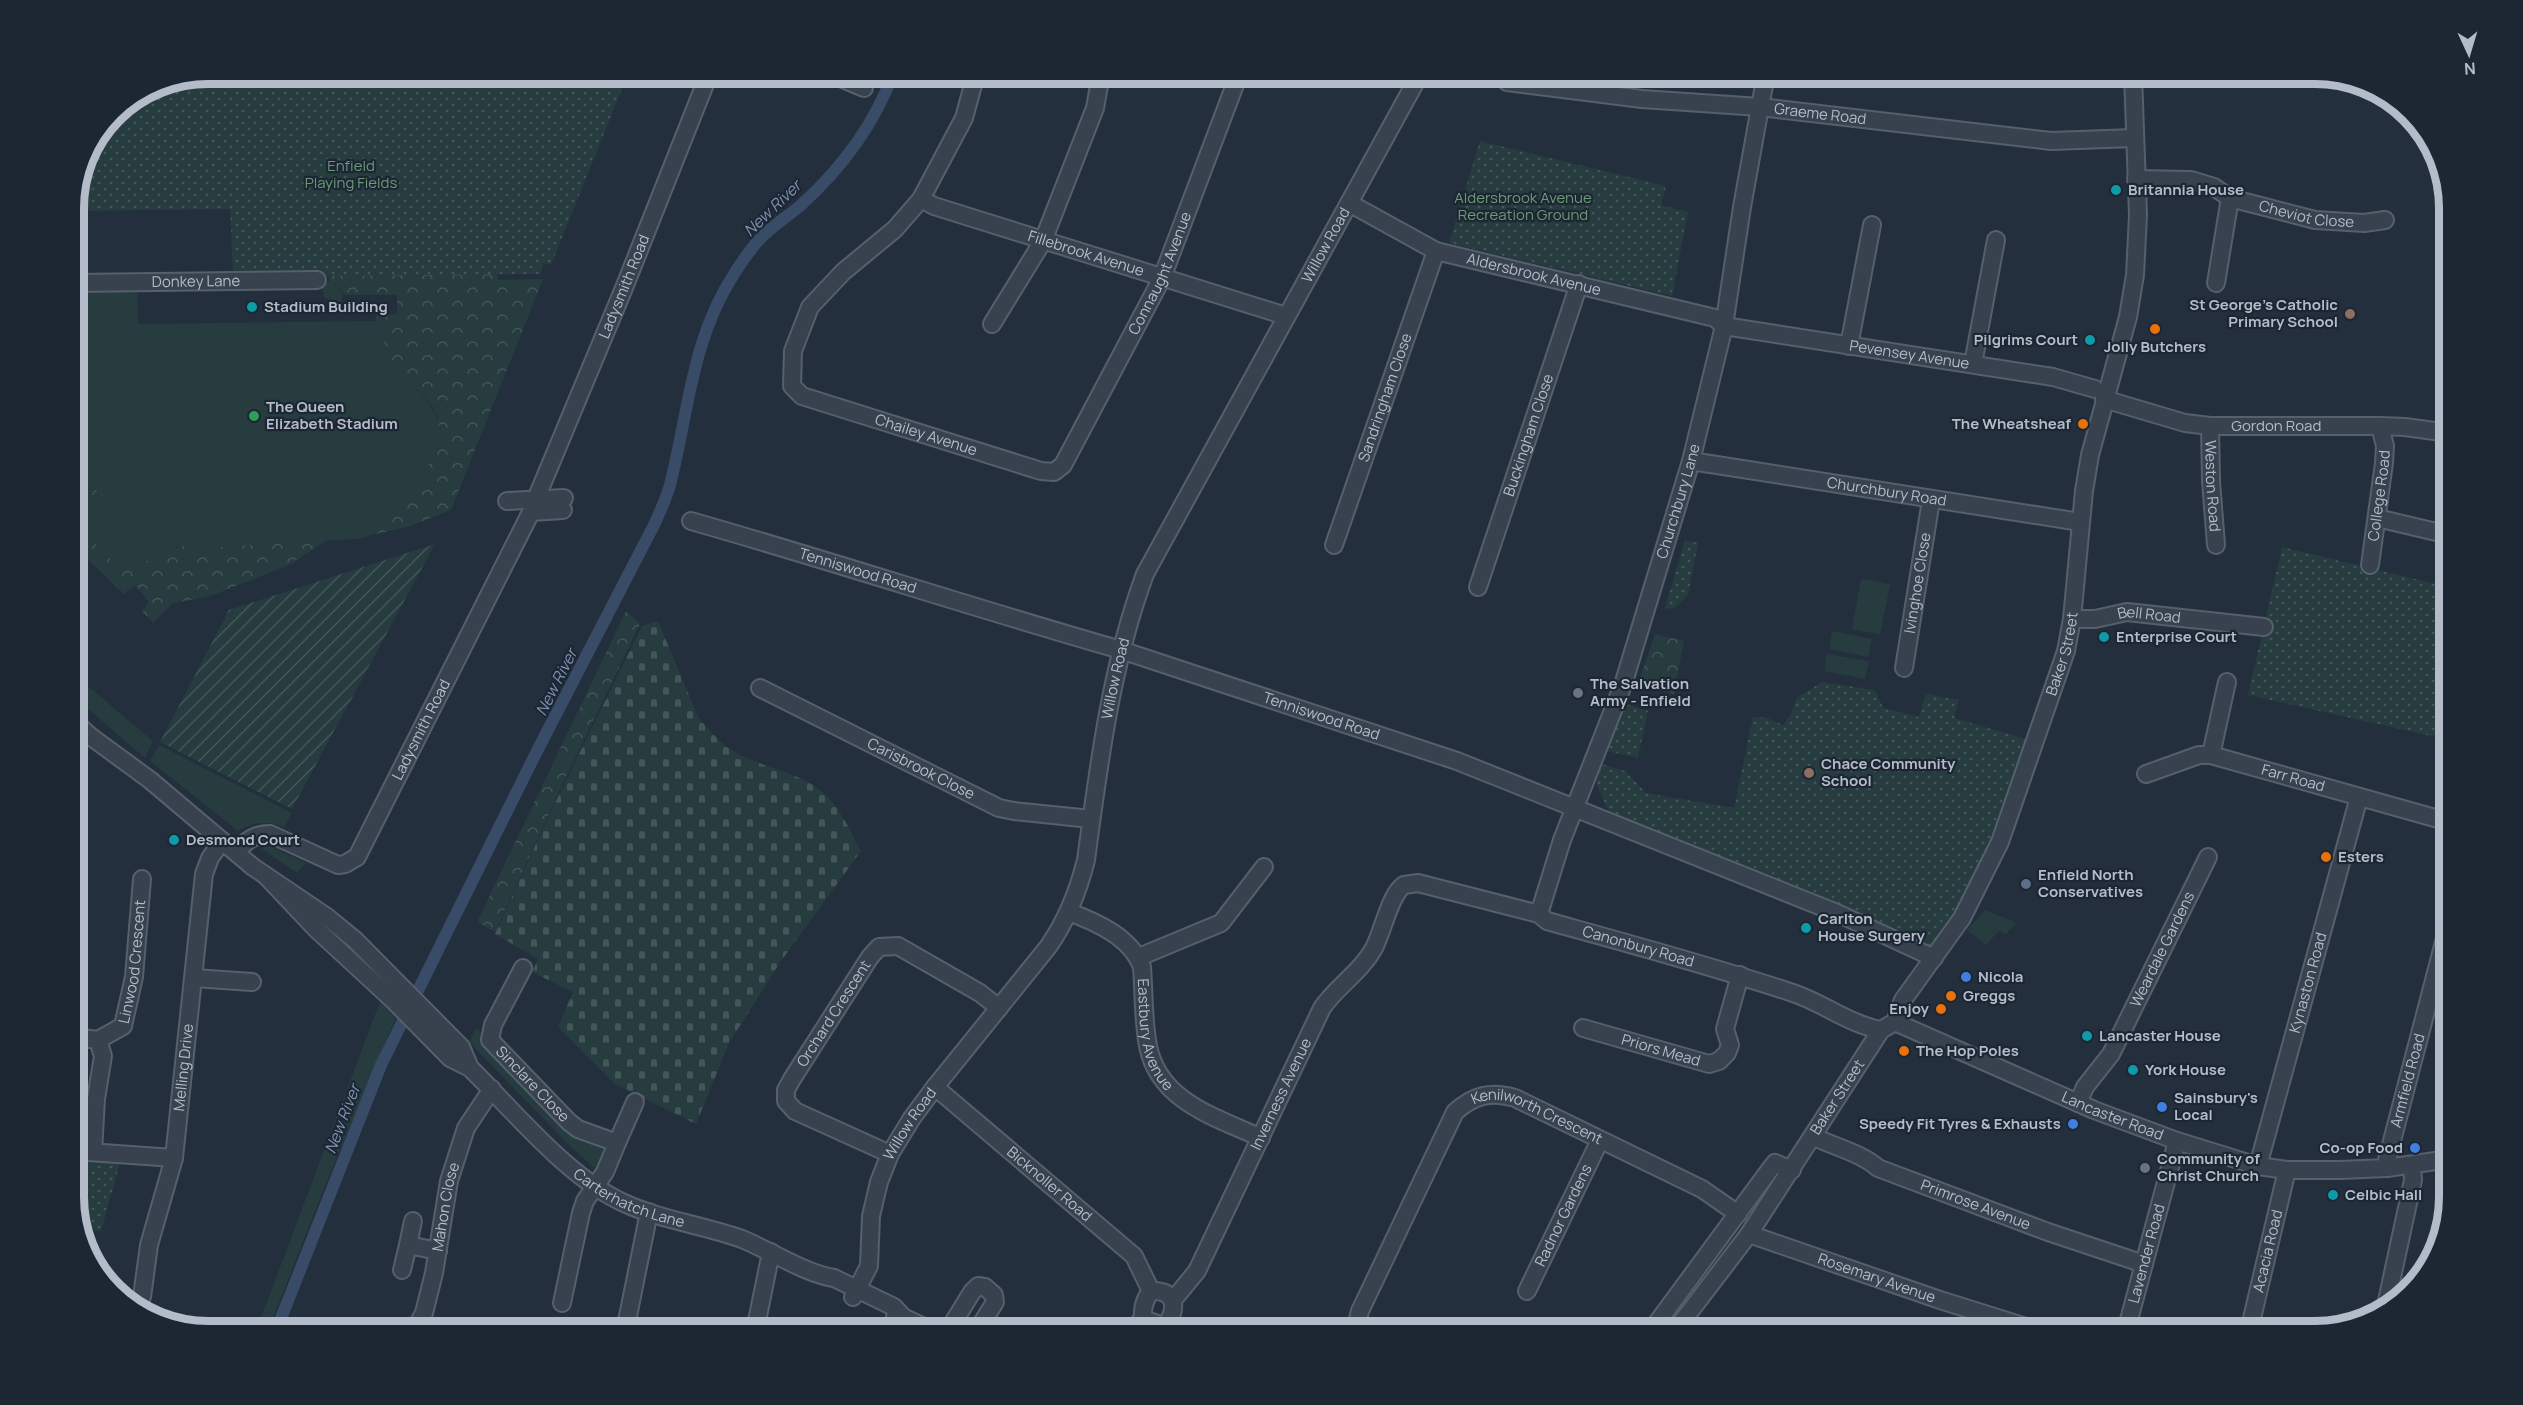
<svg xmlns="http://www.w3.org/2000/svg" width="2523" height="1405" viewBox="0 0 2523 1405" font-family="Manrope,sans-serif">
	<defs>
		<pattern id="forest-crowns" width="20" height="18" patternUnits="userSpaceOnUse" patternTransform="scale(1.5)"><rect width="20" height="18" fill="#263c3f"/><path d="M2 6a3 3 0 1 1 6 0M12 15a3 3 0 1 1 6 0" fill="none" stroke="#435659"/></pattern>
		<pattern id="cemetery-stones" width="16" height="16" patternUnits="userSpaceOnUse" patternTransform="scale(1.5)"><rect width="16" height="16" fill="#263c3f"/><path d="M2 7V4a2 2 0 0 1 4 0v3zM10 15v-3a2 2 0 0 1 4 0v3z" fill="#435659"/></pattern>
		<pattern id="park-dots" width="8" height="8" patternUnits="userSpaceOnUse" patternTransform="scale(1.5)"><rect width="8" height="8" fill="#263c3f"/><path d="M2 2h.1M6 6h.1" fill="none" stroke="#435659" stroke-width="1.8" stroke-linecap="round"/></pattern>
		<pattern id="garden-furrows" width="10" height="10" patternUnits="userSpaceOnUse" patternTransform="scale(1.5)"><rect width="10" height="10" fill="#263c3f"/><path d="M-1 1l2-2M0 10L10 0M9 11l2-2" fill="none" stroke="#435659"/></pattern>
	</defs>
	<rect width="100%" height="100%" fill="#242f3e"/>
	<!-- grass -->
	<path fill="#263c3f" d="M321,282H330L342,292L343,307L336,306L324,297Z
		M137,287L138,324L375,321L376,315H384V363C405,380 432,397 439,424C447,454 392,519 369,535C366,538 361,538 356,539L222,547L193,558L173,545L164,556L128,568C100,557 95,544 82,518L103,496L91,487L74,449V369L84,290Z
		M1861,579L1890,584L1880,634L1852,629Z
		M1832,631L1872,639L1868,657L1829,649Z
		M1827,654L1869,661L1865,679L1824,671Z
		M89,687L153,741L145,758L85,706V697Z
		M159,745L292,813L284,827C265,821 255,821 238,831L150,761Z
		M265,844L306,863L297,873L262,849Z
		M1985,910L2017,923L2006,934L1999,931L1986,945L1967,930Z
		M381,999L396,1017L326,1183L268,1331H256Z
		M476,1029L482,1033L486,1048L490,1053L568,1132L602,1149L604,1157L599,1166L593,1167L567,1143L469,1042Z"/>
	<!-- forest -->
	<path fill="url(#forest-crowns)" d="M497,265L498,280L543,279L451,510L410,526L368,536C394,512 453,454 436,414C427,393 401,377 384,363V315L397,314V295H343L342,291L330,282L328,275Z
		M74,449L91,487L103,495L101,511H87L82,519C95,544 100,557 128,568L164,555L173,545L186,546L194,557L222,547L327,540L291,564L208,597L173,603L153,623L142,611L149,602L135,585L124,594L79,551L74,538Z
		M626,611L640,624L556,798L495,932L477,922Z
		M1655,634L1684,641L1674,694L1638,684Z"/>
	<!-- cemetery -->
	<path fill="url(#cemetery-stones)" d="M658,621L698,717C707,728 716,738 727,747C754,766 789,769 816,787C838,802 849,829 861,851L781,961L729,1043L696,1124L615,1084L558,1027L573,992L532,972L538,959L495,934L551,811L642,626Z"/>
	<!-- park -->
	<path fill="url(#park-dots)" d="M208,74H628L551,265L543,263L541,274L321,276L320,271L233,272L230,209L74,211V199L84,156L113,113L157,84Z
		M1480,141L1666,186L1661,205L1688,212L1672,296L1449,243Z
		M1685,540L1698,543L1688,595L1673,609L1665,608Z
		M2282,547L2449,587V740L2248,695Z
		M1822,682L1875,690L1883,708L1919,717L1926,694L1959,700L1954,718L2029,740C2002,812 1977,884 1932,948L1841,905L1610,814L1596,784L1602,764L1625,771L1646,793L1734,808L1753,717L1767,718L1783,725L1792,712L1797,698Z
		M1626,704L1648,711L1638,758L1607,751Z
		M74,1160L120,1163L101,1231L82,1230L74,1206Z"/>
	<!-- garden -->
	<path fill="url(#garden-furrows)" d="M435,544L292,809L160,742L229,610Z"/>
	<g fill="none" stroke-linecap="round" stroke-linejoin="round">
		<!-- canal -->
		<path stroke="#394c67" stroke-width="12" d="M276,1331L381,1065L536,753L655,523C661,509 668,495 671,481C689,408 692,339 734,274C741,263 750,250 758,241C770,227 787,217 800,206C841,169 874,125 893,74"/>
		<!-- minor casing -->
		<g stroke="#565f6c" stroke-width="20">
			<g id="minor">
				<path d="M831,74L864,88"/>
				<path id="s1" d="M976,74L964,118L921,199L895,229L843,272L810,307L793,351L792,386L802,396L1041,471L1054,472L1063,465L1162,278L1239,74"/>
				<path id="s2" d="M1507,82L1642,99L1760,107L2051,141L2134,138"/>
				<path id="s3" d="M2136,179L2191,180L2214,187L2230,198L2315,220L2364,223L2385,220"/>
				<path id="s4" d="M921,199L934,206L1286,316"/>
				<path id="s5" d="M1349,203L1436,251L1715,318L1724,326L2053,377L2095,389"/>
				<path id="s6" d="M74,283L317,280"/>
				<path d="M2216,283L2230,198"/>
				<path d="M992,324L1043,241L1095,108L1101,74"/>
				<path d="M1849,346L1872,225"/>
				<path d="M1973,364L1996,240"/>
				<path id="s7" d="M2104,399L2185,423L2210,426H2380L2405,427L2449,433"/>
				<path id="s8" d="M2210,426L2211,481L2216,545"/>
				<path id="s9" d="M1691,461L2080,522"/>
				<path id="s10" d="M536,499L624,288L709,74"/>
				<path d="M507,501L564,498"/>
				<path d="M2377,518L2449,535"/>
				<path id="s11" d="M691,521C835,562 977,609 1121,650L1457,761L1837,913L1934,958"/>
				<path id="s12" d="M1334,545L1436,251"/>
				<path id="s13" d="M2370,565L2384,463L2385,446L2380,426"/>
				<path id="s14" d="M1478,587L1579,284"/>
				<path id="s15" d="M2072,619H2095L2127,612L2264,627"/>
				<path id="s16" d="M1904,668L1931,500"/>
				<path id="s17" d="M2227,682L2211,755L2449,822"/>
				<path id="s18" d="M760,688L999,808L1014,811L1091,819"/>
				<path d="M74,700V705"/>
				<path d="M74,721L90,736L150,780L253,867L327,917L355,940L461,1047L470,1068"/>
				<path d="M2146,774L2199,755H2211"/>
				<path id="s19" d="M236,852C246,841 254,834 270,834L338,865L345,864L357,857L531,512L563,510"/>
				<path id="s20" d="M266,876L315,928L394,1001L450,1058L470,1068C514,1111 568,1178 624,1203C661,1220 703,1225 742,1239C769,1250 806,1274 834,1278L894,1307L903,1317"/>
				<path id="s21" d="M1069,912C1096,922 1131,937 1142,967C1144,992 1143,1020 1148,1046C1159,1102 1216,1117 1261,1138"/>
				<path id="s22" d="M1539,914L1562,840L1623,685L1691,461L1724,326L1742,207L1766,74"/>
				<path d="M1139,957L1221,923L1264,867"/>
				<path id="s23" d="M523,968L493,1025L490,1040L569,1122L578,1129L617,1143L605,1172L585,1201L581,1213L562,1303"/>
				<path d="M194,978L252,982"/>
				<path id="s24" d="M1895,1022L2094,1110L2177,1141L2258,1166L2287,1170H2340L2387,1168L2449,1159"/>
				<path id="s25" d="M1583,1028L1709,1064L1719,1061L1727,1053L1730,1045L1725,1029L1740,975"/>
				<path id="s26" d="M74,1037L98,1040L123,1026L134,977L142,879"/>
				<path id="s27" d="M935,1087L1134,1256L1151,1291"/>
				<path id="s28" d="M2078,1103L2085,1087L2111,1054L2208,857"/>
				<path id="s29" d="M1813,1136C1833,1147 1860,1152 1878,1168L2048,1232L2144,1264"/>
				<path d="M617,1143L635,1102"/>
				<path d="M74,1151L174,1158"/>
				<path d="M93,1152L96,1099L103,1056L98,1040"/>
				<path id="s30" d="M890,1154L795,1111L786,1101V1090L792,1079L870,957L879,947L898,946L980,993L999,1008"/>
				<path id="s31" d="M2258,1166L2359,797"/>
				<path id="s32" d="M2387,1168V1160L2449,923"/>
				<path id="s33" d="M1749,1234L1940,1300L2039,1331"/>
				<path d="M408,1245L413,1221"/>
				<path d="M402,1270L408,1245L438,1251"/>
				<path d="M1151,1291C1175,1290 1178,1306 1167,1324L1160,1325L1143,1319C1142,1308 1144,1300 1151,1291Z"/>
				<path id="s34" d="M1527,1291L1600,1140"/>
				<path id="s35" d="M142,1297L149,1245L174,1158L204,874L210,858L222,841"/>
				<path id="s36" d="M853,1297L869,1266L871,1216L879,1182L890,1154L912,1118L935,1087L1048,947C1067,920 1078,892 1086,860C1099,763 1111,666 1145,574L1420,74"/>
				<path id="s37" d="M1174,1299L1197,1271L1322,1008C1337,986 1361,972 1374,948C1383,931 1390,894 1404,885L1418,883L1539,914L1547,921C1630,944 1712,966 1793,993C1823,1003 1851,1025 1881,1030"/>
				<path d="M2385,1310L2413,1180L2412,1165"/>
				<path d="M895,1316L903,1317L932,1331"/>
				<path id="s38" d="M414,1331L424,1313L434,1273L449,1181L466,1128L492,1089"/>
				<path d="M625,1331L649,1212"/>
				<path d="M755,1331L771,1252"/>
				<path d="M948,1331L972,1292L978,1286L985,1287L994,1295L995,1302L977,1331"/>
				<path d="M1130,1331L1143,1319"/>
				<path id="s39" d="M1355,1331L1360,1311L1455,1112C1474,1095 1491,1091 1515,1098L1702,1189L1738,1214"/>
				<path d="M1651,1331L1771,1168L1775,1163L1792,1170"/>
				<path id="s40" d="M1675,1331L1749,1234L1881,1030L1895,1022L1903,1000L1962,918L2000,842L2066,651L2072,619L2084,491L2090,455L2128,317L2135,275L2138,215L2133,74"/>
				<path id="s41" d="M2126,1331L2177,1141"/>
				<path id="s42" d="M2249,1331L2287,1170"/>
			</g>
		</g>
		<!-- minor -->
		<use href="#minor" stroke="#38414e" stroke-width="16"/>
	</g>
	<!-- markers -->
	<g fill="#0f9aa8" stroke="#1d2633" stroke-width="2">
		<circle cx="2116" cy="190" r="6"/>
		<circle cx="252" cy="307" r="6"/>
		<circle cx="2090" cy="340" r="6"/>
		<circle cx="2104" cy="637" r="6"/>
		<circle cx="174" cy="840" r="6"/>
		<circle cx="1806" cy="928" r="6"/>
		<circle cx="2087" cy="1036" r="6"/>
		<circle cx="2133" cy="1070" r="6"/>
		<circle cx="2333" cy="1195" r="6"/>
	</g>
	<g fill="#8d6e63" stroke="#1d2633" stroke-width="2">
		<circle cx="2350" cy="314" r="6"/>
		<circle cx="1809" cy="773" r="6"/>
	</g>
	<g fill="#e8710a" stroke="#1d2633" stroke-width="2">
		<circle cx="2155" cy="329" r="6"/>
		<circle cx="2083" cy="424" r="6"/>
		<circle cx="2326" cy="857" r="6"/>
		<circle cx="1951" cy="996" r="6"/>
		<circle cx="1941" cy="1009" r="6"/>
		<circle cx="1904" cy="1051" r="6"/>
	</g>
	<circle fill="#2e9e5b" stroke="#1d2633" stroke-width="2" cx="254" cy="416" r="6"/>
	<g fill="#6b7280" stroke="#1d2633" stroke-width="2">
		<circle cx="1578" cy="693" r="6"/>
		<circle cx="2145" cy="1168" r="6"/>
	</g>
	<circle fill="#5c6f8a" stroke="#1d2633" stroke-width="2" cx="2026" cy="884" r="6"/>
	<g fill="#3f7fe0" stroke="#1d2633" stroke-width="2">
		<circle cx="1966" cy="977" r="6"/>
		<circle cx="2162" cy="1107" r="6"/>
		<circle cx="2073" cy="1124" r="6"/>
		<circle cx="2415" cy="1148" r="6"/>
	</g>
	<g text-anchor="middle" stroke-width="4.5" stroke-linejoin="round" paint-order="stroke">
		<!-- street labels -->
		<g font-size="15" fill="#b4bcc9" stroke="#1d2633">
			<text dy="5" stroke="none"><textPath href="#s2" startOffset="315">Graeme Road</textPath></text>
			<text dy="5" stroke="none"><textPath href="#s3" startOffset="177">Cheviot Close</textPath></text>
			<text dy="5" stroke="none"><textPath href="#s36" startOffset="1174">Willow Road</textPath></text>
			<text dy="5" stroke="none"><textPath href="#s4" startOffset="174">Fillebrook Avenue</textPath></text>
			<text dy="5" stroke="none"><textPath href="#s1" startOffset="879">Connaught Avenue</textPath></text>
			<text dy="5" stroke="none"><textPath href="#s5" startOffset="200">Aldersbrook Avenue</textPath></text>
			<text dy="5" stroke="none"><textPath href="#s6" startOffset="122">Donkey Lane</textPath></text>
			<text dy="5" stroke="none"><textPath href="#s10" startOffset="230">Ladysmith Road</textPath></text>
			<text dy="5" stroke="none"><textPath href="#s5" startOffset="586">Pevensey Avenue</textPath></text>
			<text dy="5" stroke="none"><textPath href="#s12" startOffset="156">Sandringham Close</textPath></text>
			<text dy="5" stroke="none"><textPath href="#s7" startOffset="176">Gordon Road</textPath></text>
			<text dy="5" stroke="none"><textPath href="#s1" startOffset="519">Chailey Avenue</textPath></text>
			<text dy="5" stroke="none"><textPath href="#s14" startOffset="160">Buckingham Close</textPath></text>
			<text dy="5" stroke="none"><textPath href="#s8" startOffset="60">Weston Road</textPath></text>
			<text dy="5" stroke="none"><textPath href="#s9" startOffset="198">Churchbury Road</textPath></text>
			<text dy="5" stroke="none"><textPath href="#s13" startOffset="70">College Road</textPath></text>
			<text dy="5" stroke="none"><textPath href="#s22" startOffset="436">Churchbury Lane</textPath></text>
			<text dy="5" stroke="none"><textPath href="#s11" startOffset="174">Tenniswood Road</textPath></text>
			<text dy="5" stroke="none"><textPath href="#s16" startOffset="86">Ivinghoe Close</textPath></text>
			<text dy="5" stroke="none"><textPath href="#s15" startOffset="78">Bell Road</textPath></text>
			<text dy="5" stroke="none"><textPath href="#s40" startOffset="789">Baker Street</textPath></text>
			<text dy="5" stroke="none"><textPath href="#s36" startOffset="690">Willow Road</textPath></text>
			<text dy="5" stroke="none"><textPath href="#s11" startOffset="660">Tenniswood Road</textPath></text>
			<text dy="5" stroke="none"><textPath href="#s19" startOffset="278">Ladysmith Road</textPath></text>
			<text dy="5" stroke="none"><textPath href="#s18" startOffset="180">Carisbrook Close</textPath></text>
			<text dy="5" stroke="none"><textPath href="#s17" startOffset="160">Farr Road</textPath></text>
			<text dy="5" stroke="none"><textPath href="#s37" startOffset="722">Canonbury Road</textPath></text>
			<text dy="5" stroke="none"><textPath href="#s28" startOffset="176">Weardale Gardens</textPath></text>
			<text dy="5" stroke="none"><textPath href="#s26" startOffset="118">Linwood Crescent</textPath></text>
			<text dy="5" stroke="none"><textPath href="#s31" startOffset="190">Kynaston Road</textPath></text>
			<text dy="5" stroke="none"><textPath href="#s30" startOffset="219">Orchard Crescent</textPath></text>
			<text dy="5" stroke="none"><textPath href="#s21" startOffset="164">Eastbury Avenue</textPath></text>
			<text dy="5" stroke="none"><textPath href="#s25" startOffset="81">Priors Mead</textPath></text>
			<text dy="5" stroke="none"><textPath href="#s35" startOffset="234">Melling Drive</textPath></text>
			<text dy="5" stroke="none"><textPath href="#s32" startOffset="90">Armfield Road</textPath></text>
			<text dy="5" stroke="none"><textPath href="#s23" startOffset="141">Sinclare Close</textPath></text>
			<text dy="5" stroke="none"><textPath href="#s37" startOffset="232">Inverness Avenue</textPath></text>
			<text dy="5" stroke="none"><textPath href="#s40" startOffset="285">Baker Street</textPath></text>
			<text dy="5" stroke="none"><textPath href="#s24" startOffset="237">Lancaster Road</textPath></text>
			<text dy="5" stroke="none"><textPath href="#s39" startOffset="332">Kenilworth Crescent</textPath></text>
			<text dy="5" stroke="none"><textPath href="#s36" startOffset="186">Willow Road</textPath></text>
			<text dy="5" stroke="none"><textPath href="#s27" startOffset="150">Bicknoller Road</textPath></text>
			<text dy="5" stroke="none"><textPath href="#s20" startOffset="490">Carterhatch Lane</textPath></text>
			<text dy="5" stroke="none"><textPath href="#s29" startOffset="177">Primrose Avenue</textPath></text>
			<text dy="5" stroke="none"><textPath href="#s38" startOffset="129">Mahon Close</textPath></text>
			<text dy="5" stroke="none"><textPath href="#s34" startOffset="84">Radnor Gardens</textPath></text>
			<text dy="5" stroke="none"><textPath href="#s42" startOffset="82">Acacia Road</textPath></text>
			<text dy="5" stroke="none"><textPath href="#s41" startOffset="80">Lavender Road</textPath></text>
			<text dy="5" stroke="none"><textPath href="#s33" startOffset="135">Rosemary Avenue</textPath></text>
		</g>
		<!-- park labels -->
		<g font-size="15" fill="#6b9a76" stroke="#1d2633">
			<text x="351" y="171">Enfield<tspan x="351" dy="17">Playing Fields</tspan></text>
			<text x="1523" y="203">Aldersbrook Avenue<tspan x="1523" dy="17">Recreation Ground</tspan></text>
		</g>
		<!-- poi labels -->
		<g font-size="15" font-weight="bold" fill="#b4bcc9" stroke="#1d2633" text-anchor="start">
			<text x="2128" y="195">Britannia House</text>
			<text x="2338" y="310" text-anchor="end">St George's Catholic<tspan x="2338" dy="17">Primary School</tspan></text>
			<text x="264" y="312">Stadium Building</text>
			<text x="2078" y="345" text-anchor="end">Pilgrims Court</text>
			<text x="2155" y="352" text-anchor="middle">Jolly Butchers</text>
			<text x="266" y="412">The Queen<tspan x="266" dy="17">Elizabeth Stadium</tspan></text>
			<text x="2071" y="429" text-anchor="end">The Wheatsheaf</text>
			<text x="2116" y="642">Enterprise Court</text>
			<text x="1590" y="689">The Salvation<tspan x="1590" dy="17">Army - Enfield</tspan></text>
			<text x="1821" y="769">Chace Community<tspan x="1821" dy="17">School</tspan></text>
			<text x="186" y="845">Desmond Court</text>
			<text x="2338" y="862">Esters</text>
			<text x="2038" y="880">Enfield North<tspan x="2038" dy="17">Conservatives</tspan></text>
			<text x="1818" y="924">Carlton<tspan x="1818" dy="17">House Surgery</tspan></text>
			<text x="1978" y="982">Nicola</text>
			<text x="1963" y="1001">Greggs</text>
			<text x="1929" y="1014" text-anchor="end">Enjoy</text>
			<text x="2099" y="1041">Lancaster House</text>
			<text x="1916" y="1056">The Hop Poles</text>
			<text x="2145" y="1075">York House</text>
			<text x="2174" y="1103">Sainsbury's<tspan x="2174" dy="17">Local</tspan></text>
			<text x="2061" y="1129" text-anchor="end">Speedy Fit Tyres &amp; Exhausts</text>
			<text x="2403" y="1153" text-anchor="end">Co-op Food</text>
			<text x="2157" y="1164">Community of<tspan x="2157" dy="17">Christ Church</tspan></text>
			<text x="2345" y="1200">Celbic Hall</text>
		</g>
		<!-- water labels -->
		<g font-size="16" font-style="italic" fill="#7c92b1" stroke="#1d2633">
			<text transform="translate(772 208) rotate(-44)" y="6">New River</text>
			<text transform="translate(556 682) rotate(-63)" y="6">New River</text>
			<text transform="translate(342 1119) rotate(-69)" y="6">New River</text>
		</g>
	</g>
	<!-- crop -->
	<path d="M0 0H2523V1405H0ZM208 84H2315A124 124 0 0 1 2439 208V1197A124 124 0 0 1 2315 1321H208A124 124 0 0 1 84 1197V208A124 124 0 0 1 208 84Z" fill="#1d2633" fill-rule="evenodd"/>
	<path fill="none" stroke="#b4bcc9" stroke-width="8" d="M208 84H2315A124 124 0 0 1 2439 208V1197A124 124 0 0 1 2315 1321H208A124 124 0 0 1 84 1197V208A124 124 0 0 1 208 84Z"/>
	<!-- north arrow -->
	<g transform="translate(2469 54) rotate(176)" stroke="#1d2633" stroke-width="4.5" paint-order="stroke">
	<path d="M0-4.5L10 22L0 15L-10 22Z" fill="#b4bcc9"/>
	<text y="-9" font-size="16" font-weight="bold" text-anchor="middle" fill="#b4bcc9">N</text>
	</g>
</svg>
